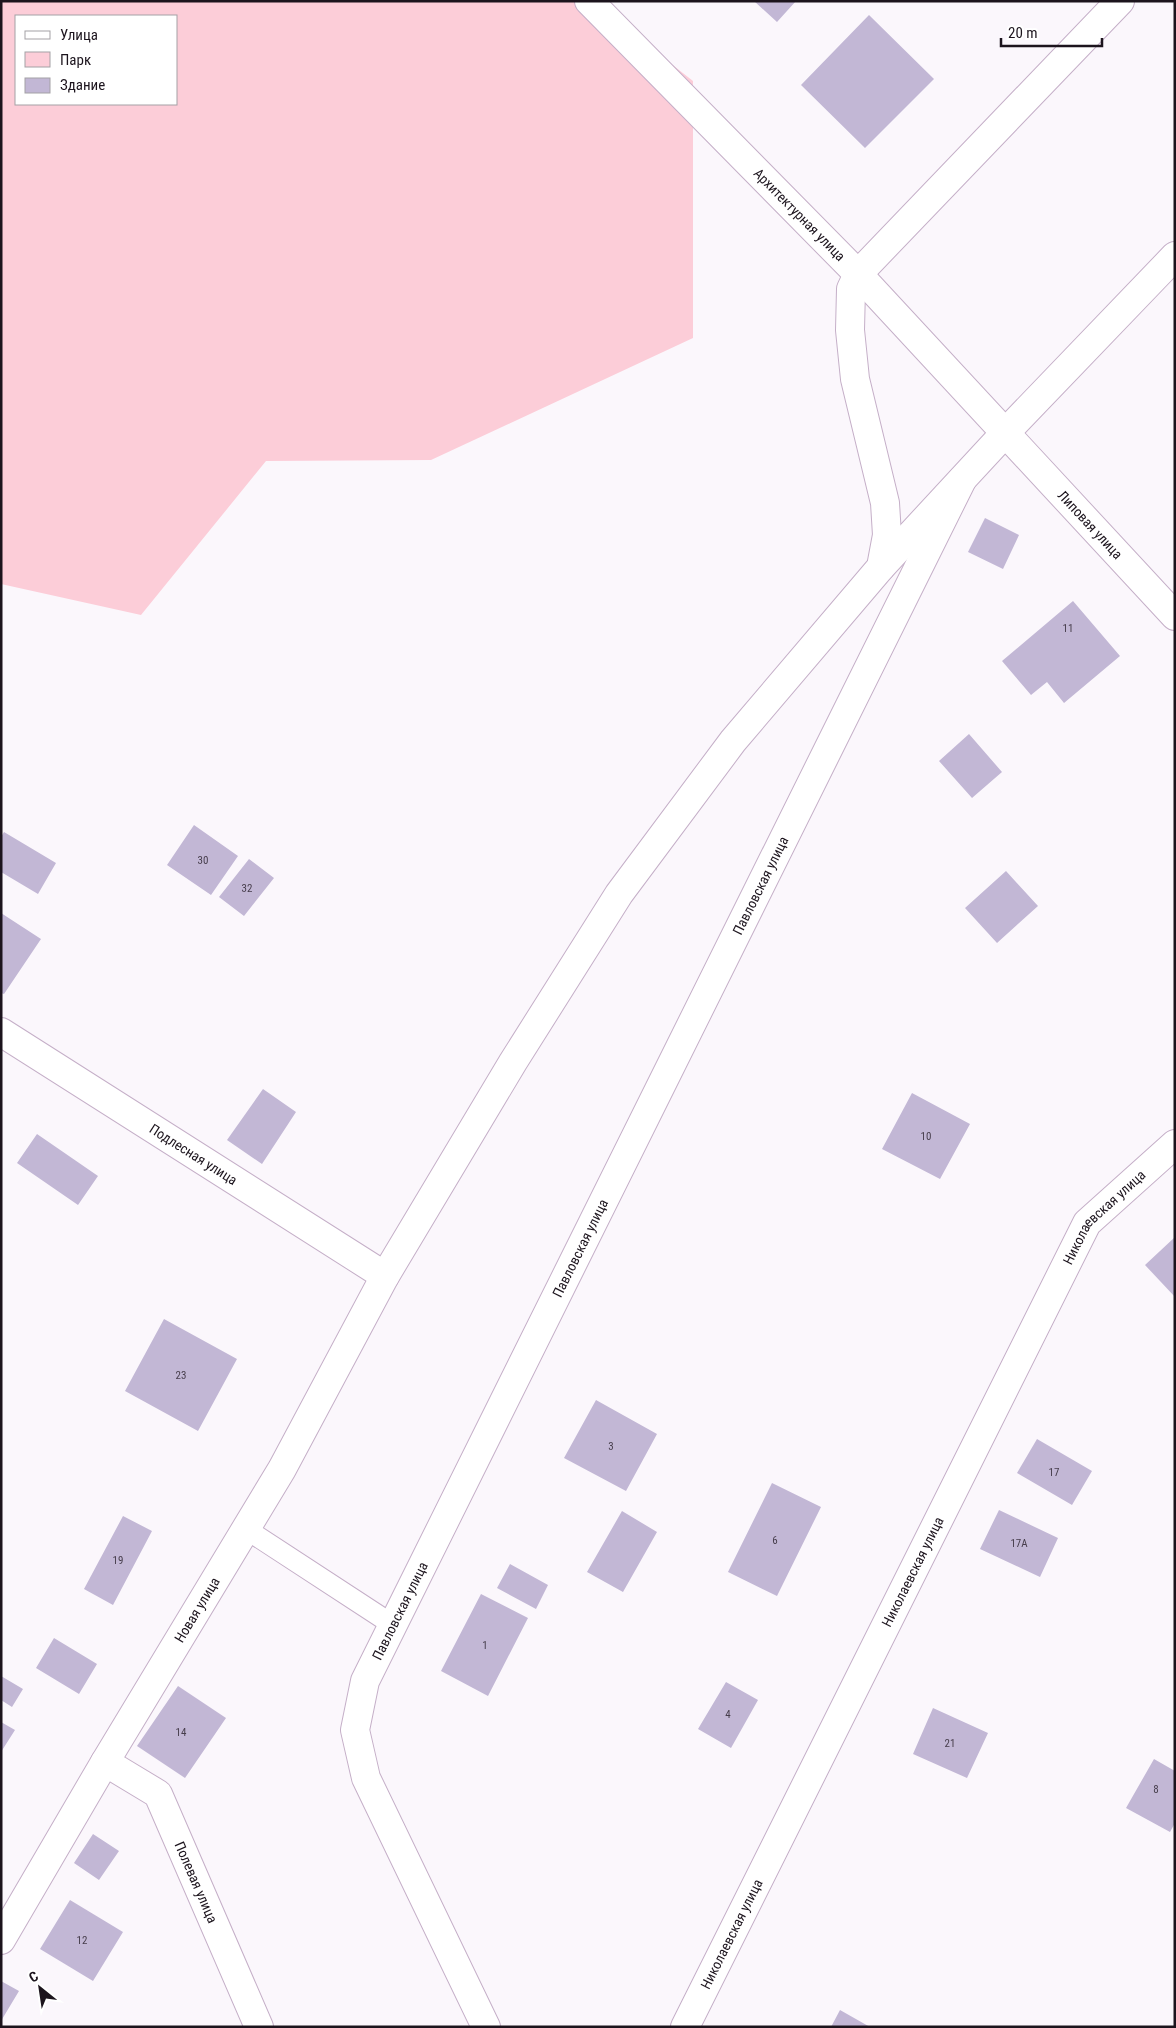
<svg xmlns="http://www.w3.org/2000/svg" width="1176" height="2028" viewBox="0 0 1176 2028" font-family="'Roboto Condensed',sans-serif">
	<rect width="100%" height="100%" fill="#fbf7fc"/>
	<!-- green -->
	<path fill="#fccdd8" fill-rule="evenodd" d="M1,1H591L693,81V338L431,460L266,461L141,615L1,584ZM16,16H176V104H16Z"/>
	<!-- building -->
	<path fill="#c2b7d5" d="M754,1H796L777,22Z
		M869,15L934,79L865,148L801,85Z
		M985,518L1019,535L1003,569L968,552Z
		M1073,601L1120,656L1064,703L1047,682L1031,695L1002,661Z
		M969,734L1002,772L972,798L939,761Z
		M194,825L238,856L211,895L167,865Z
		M4,832L56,863L38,894L1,872V837Z
		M249,859L274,878L244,916L219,897Z
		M1006,871L1038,906L997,943L965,908Z
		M1,913L41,939L4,994L1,993Z
		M263,1089L296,1112L262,1164L227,1140Z
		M912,1093L970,1124L940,1179L882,1149Z
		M37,1134L98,1176L78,1205L17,1163Z
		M1175,1237V1297L1145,1265Z
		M164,1319L237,1359L198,1431L125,1391Z
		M596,1400L657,1434L626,1491L564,1458Z
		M1037,1439L1092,1471L1072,1505L1017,1473Z
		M772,1483L821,1507L777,1596L728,1572Z
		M999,1510L1058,1538L1040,1577L980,1549Z
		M622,1511L657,1532L623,1592L587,1572Z
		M123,1516L152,1531L113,1605L84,1589Z
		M510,1564L548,1585L536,1609L497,1588Z
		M481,1594L528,1618L488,1696L441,1671Z
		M54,1638L97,1664L79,1694L36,1668Z
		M1,1676L23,1689L12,1707L1,1700Z
		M726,1682L758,1700L731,1748L698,1729Z
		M178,1686L226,1718L185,1778L137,1746Z
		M933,1708L988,1733L967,1778L913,1754Z
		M1,1722L15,1730L1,1752Z
		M1154,1759L1175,1771V1823L1170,1832L1126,1808Z
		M93,1834L119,1851L99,1880L74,1863Z
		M70,1900L123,1932L93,1981L40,1949Z
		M1,1981L19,1991L1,2021Z
		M840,2010L870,2027H831Z"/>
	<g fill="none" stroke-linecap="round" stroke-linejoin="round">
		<!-- lane casing -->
		<g stroke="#c5afc8" stroke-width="22">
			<path id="lane" d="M246,1529L393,1625"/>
		</g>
		<!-- street casing -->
		<g stroke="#c5afc8" stroke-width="30">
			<g id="street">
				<path id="s1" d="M589,1L858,274L1175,616"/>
				<path d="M881,567L1005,433L1175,256"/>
				<path id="s2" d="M1,1032L385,1276"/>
				<path id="s3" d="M105,1762L158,1794L259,2027"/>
				<path id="s4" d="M486,2027L366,1778L355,1730L365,1681L962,480"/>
				<path id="s5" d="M685,2027L1087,1223L1175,1144"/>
			</g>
		</g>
		<!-- secondary casing -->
		<g stroke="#c5afc8" stroke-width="30">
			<g id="secondary">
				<path id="s6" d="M1,1940L105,1762L282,1469L385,1276L513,1062L619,894L733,741L881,567L887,535L885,503L855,379L850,330L851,289L858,274L1120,1"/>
			</g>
		</g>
		<!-- lane -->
		<use href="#lane" stroke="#fff" stroke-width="20"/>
		<!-- street -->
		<use href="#street" stroke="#fff" stroke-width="28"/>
		<!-- secondary -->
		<use href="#secondary" stroke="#fff" stroke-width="28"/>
	</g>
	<g text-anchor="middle" stroke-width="4" stroke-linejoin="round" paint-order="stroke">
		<!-- number labels -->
		<g font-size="11" fill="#463d4b">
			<text x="1068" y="632">11</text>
			<text x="203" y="864">30</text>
			<text x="247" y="892">32</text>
			<text x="926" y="1140">10</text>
			<text x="181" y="1379">23</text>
			<text x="611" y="1450">3</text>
			<text x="1054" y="1476">17</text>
			<text x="775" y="1544">6</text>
			<text x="1019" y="1547">17А</text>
			<text x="118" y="1564">19</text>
			<text x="485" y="1649">1</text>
			<text x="728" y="1718">4</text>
			<text x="181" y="1736">14</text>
			<text x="950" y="1747">21</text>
			<text x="1156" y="1793">8</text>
			<text x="82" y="1944">12</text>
		</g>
		<!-- street labels -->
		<g font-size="14" fill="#1c141d" stroke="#fff">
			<text dy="5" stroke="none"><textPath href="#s1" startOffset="300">Архитектурная улица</textPath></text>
			<text dy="5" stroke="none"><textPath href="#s1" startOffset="725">Липовая улица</textPath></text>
			<text dy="5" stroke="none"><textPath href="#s4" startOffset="1264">Павловская улица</textPath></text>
			<text dy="5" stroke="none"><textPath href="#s2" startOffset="228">Подлесная улица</textPath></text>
			<text dy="5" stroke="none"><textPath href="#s5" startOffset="914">Николаевская улица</textPath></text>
			<text dy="5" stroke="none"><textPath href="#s4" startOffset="859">Павловская улица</textPath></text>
			<text dy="5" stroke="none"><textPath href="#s5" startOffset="509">Николаевская улица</textPath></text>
			<text dy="5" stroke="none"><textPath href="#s6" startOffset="384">Новая улица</textPath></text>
			<text dy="5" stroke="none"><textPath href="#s4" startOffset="454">Павловская улица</textPath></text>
			<text dy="5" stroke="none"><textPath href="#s3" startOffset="158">Полевая улица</textPath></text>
			<text dy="5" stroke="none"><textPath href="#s5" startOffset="104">Николаевская улица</textPath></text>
		</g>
	</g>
	<!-- border -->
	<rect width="1176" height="2028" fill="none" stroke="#1c141d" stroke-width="5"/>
	<!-- legend -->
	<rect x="15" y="15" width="162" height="90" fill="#ffffff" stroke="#a4a1a5"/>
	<rect x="25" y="31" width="25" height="8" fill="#ffffff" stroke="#a4a1a5"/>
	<text x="60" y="40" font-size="15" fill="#1c141d">Улица</text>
	<rect x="25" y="52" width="25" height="15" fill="#fccdd8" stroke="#a4a1a5"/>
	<text x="60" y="65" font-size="15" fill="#1c141d">Парк</text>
	<rect x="25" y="78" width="25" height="15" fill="#c2b7d5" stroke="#a4a1a5"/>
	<text x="60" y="90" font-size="15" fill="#1c141d">Здание</text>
	<!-- north arrow -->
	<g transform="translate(40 1988) rotate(330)" stroke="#ffffff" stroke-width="4" paint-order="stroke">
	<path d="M0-4L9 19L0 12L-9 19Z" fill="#1c141d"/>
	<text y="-8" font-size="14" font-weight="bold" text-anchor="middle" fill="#1c141d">С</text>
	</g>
	<!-- scale -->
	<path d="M1001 38v8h101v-8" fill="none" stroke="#1c141d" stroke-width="2.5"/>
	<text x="1008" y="38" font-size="15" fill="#1c141d" stroke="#ffffff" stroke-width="4" paint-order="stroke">20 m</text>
</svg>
